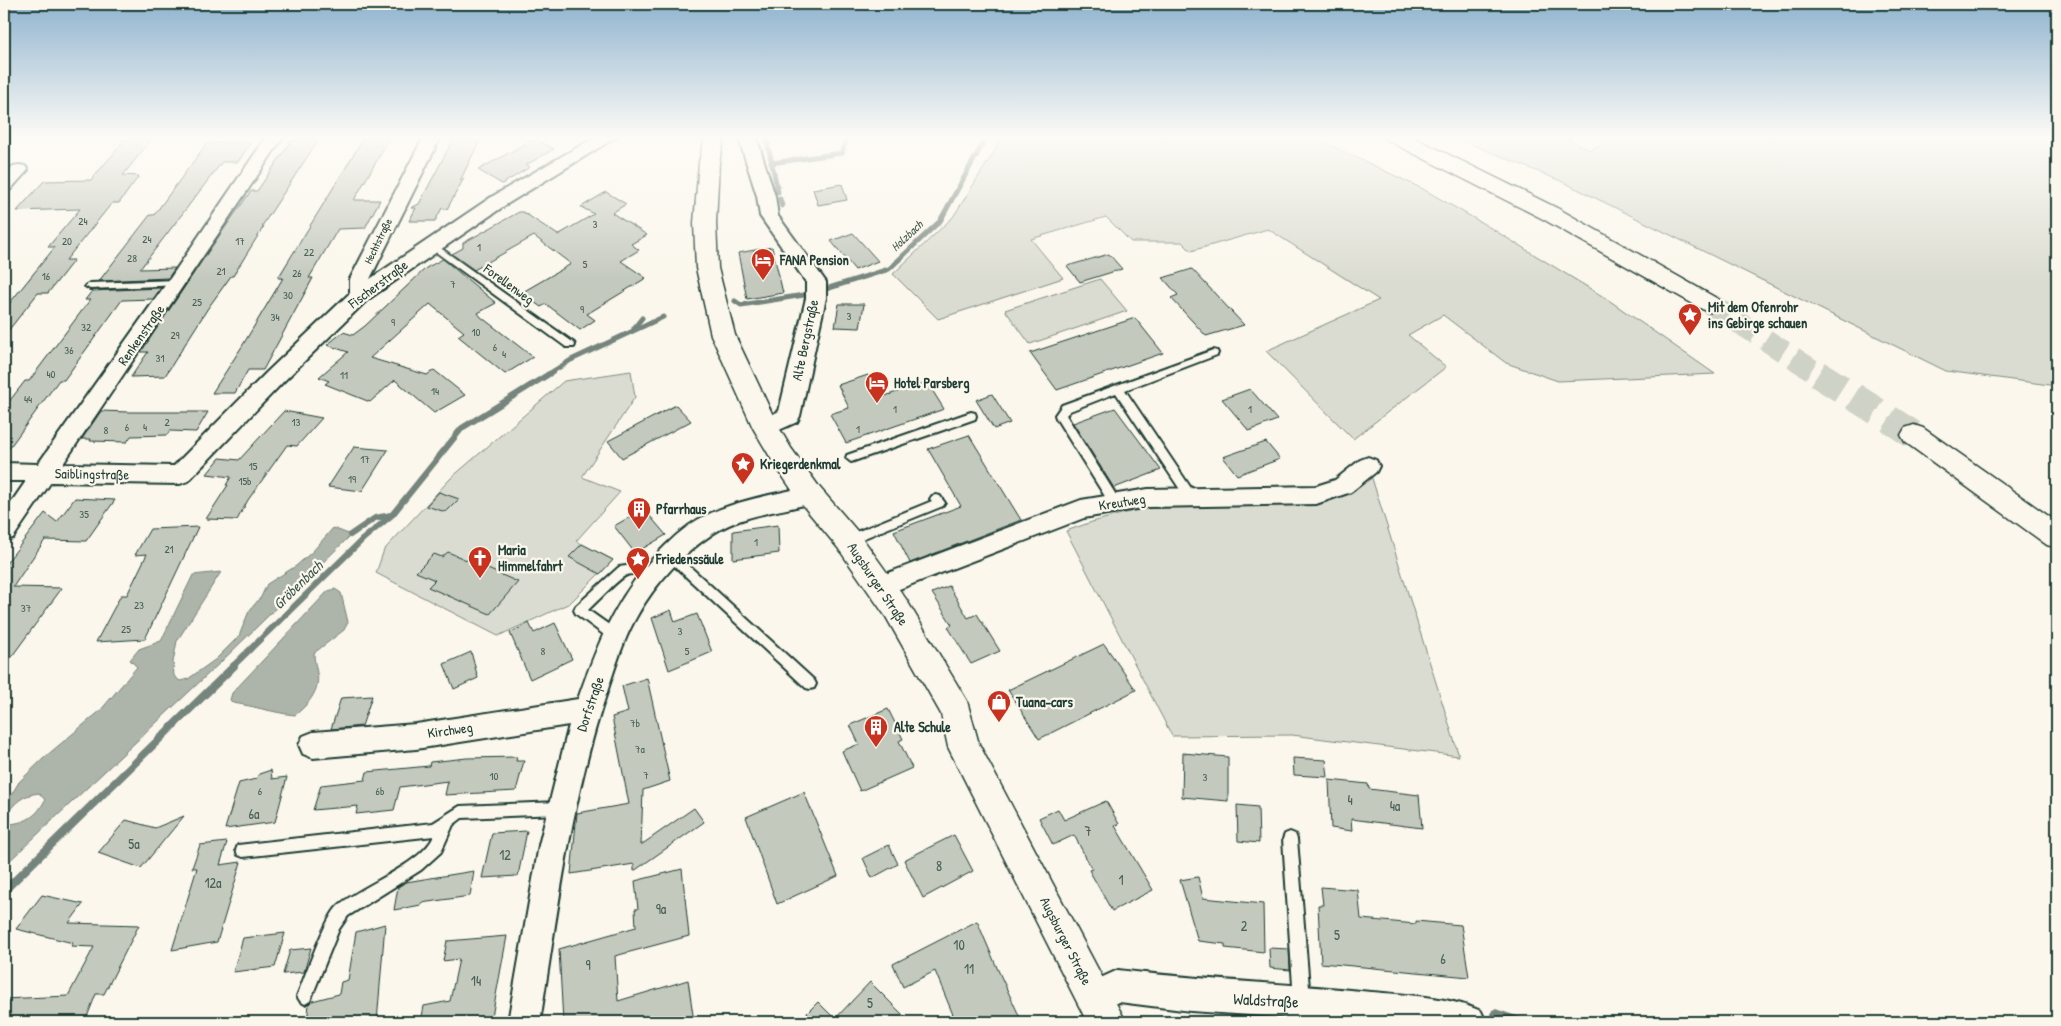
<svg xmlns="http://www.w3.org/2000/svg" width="2061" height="1026" viewBox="0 0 2061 1026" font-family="'Patrick Hand',sans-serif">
	<rect width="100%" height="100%" fill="#fbf7ec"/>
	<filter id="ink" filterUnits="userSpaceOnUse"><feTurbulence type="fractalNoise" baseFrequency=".02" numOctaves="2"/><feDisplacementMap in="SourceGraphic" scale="10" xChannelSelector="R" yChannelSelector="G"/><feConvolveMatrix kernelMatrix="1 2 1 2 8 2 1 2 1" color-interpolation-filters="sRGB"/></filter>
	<g filter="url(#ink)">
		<!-- green -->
		<path fill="#dbdcd1" stroke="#7d8c82" d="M1001,136H1311L1423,189L1489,227L1607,299L1715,374L1558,381L1506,363L1443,315L1408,335L1446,367L1353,439L1266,351L1379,300L1268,229L1191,251L1182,242H1131L1106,217L1031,239L1063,278L938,319L893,274L953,217L996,149Z
			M1452,136H1560L1590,150L1620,136H2057V386L1946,371L1563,182Z
			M1100,279L1127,311L1030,344L1005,310Z
			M631,371L635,397L582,477L620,492L576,541L613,560L570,603L498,636L376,573L384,550L451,478L564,381Z
			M1370,472L1459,756L1292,735L1172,736L1066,531L1092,522L1140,509L1316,501Z"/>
		<!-- water -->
		<path fill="#adb4aa" stroke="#74847b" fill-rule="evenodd" d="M333,528L351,535L223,660L4,866V807L19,782L46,756L100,711L137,667L130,660L139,649L161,641L193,575L221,572L177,641L173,662L174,676L180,681L188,679L216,659L239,636L249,611L261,597L267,584L296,566L313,551ZM39,793L45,800C37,816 27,822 10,824L5,817C14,803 22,795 39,793Z
			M335,589L341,593L348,622L344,630L314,653C314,661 316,666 317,673C321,690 307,706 295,715C274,713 254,706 233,703L230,700L232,693L328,591Z"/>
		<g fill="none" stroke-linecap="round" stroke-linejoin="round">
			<!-- stream-far2 -->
			<path stroke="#74847b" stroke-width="5" d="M766,136L778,192
				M771,163L842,153L847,136
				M780,199L782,206
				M826,289L889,269L940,221L987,136
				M735,301L741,305L804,295
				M634,328L642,318
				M547,375L571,360L663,317"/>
			<!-- stream-far1 -->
			<path stroke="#74847b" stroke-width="6" d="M350,535L375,518L391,515
				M232,667L363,539L392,515L462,428L549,374"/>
			<!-- stream -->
			<path stroke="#74847b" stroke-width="8" d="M4,891L234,666
				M1495,1013L1522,1022"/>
		</g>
		<!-- building -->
		<path fill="#c4c9be" stroke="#1f3d34" d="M300,136H321L262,226H264L233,276H231L208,308L165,376L131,377L148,352H141L212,246L251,191H257L292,140H298Z
			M365,136H391L354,200H380L365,228L338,229L309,278H313L263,370H248L235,393H212L241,348L283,278H278Z
			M455,136H482L460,181L464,178L447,209L442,208L435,221H409L416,208H411L419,204Z
			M534,139L554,149L526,165L530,167L502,184L478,170Z
			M125,140H151L123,175L139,176L119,203H112L66,260H74L48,293H38L4,336V310L55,247H48L80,209L17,211L44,181L91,180Z
			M251,142L238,162H222L140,269L175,268L168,278L99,281L150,215H154L207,143Z
			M842,184L847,200L818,205L813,189Z
			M606,192L626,204L612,213L647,235L631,244L639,250L621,261L646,278L587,314L595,320L580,330L546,304L541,307L521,293L571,264L534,236L474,270L452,254L463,248V243L519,212H523L558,235L594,214L581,207Z
			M853,233L878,261L855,270L831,241Z
			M772,247L783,293L747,299L738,253Z
			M1109,254L1122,269L1080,282L1067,266Z
			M443,259L496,303L478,313L481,317L533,357L505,374L458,336L464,332L430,304L370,358L427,375L434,370L465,395L434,413L395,380L370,402L325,384L329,381L319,377L348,352L327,345L343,332L353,335L365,326L426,268Z
			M1192,269L1244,325L1206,336L1171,298L1178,295L1163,278Z
			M161,288L153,299L122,300L64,380H59L4,455V408L25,381H29L90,300H85L92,291Z
			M839,304H864L860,328L835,327Z
			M1135,318L1163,353L1057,390L1030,353Z
			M868,375L879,398L927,382L944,409L846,443L830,414L849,408L838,385Z
			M1250,389L1277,420L1249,431L1222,399Z
			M992,394L1010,423L994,429L976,400Z
			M676,405L691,421L622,458L608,441Z
			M1115,408L1161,470L1114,488L1073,423Z
			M101,411L128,412H208L196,432L170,431L167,435L131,436L127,442L90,441L91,439H82Z
			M284,411L322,418L297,446L287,445L248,500L237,520L206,519L228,485H226L231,477L207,474L220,458L239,460Z
			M969,435L1021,520L910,563L894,531L961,506L928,449Z
			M1266,442L1280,459L1237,475L1223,457Z
			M354,447L388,450L362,491L328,487Z
			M439,492L459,499L446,512L426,506Z
			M75,498L115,500L86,541L45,540L31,560L13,587L62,588L4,667V566L45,513L57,522Z
			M644,509L666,535L635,553L614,526Z
			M778,525L779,553L733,559V531Z
			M198,527L145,639L96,642L121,595H127L147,554L135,555L150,529Z
			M582,544L613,560L600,574L569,557Z
			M448,552L518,582L490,614L428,587L435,580L416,572L434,554L442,557Z
			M949,586L968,618L977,614L1000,651L971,664L948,627L952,625L932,593Z
			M671,610L675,622L697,614L712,652L669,670L652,618Z
			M529,623L534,633L555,623L572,659L530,679L510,633Z
			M1104,644L1136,690L1039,739L1008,690Z
			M471,652L478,678L454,689L444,664Z
			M647,678L670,781L643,790L641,845L694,808L704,822L634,871V864L571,874L577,813L629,804L612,717L628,712L622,686Z
			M372,696L362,726L331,729L341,698Z
			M888,709L903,739L899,741L912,768L860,791L842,751L859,744L850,725Z
			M1183,753L1228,757V801L1182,797Z
			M517,757L516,761H524L516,791L445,795L448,781L400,787L394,810L356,814L358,806L313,810L321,785L365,780L367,772L429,766L430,762L467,758Z
			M1293,758L1326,760L1328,777L1294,775Z
			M271,770L272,779L287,777L275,822L225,829L239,783L256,779L259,774Z
			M1329,780L1368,784L1369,789L1419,795L1422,828L1351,819L1352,831L1331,828Z
			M804,792L838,876L777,904L746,817Z
			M1106,801L1119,824L1115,826L1153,890L1112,911L1089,870L1092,869L1074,835L1053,845L1039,818L1058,809L1064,820Z
			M1237,805L1258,807L1259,843L1238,841Z
			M184,816L141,868L98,853L126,820L155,828Z
			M527,831L518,876L482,878L492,833Z
			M954,835L973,871L923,898L904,860Z
			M227,842L220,865L241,862L217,942L172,950L197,868H192L200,845Z
			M889,845L898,864L872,878L863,858Z
			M682,869L689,936L615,956L618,1001L688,980L694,1022H563L559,949L636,927L635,909H638L635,881Z
			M474,871L470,896L421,903V905L394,910L398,887L406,882Z
			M1198,877L1203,898L1263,904L1264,952L1225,948V944L1198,941L1180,880Z
			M1321,887L1358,890L1361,919L1416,924V921L1461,925L1469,977L1321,963L1318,905H1323Z
			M42,895L83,904L69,923L139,925L104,994H96L85,1022H4V999L68,996L94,947L71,946L73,943L16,929Z
			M977,921L998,970L1022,1022H956L935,971L903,987L893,964Z
			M385,924L377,1022H307L309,1004L312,1001L339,994L341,982L348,980L356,932Z
			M285,933L275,967L233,972L243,938Z
			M507,936L491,1022H421L424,1006L450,1001L459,959L443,961L447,941Z
			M311,948L304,972L283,974L290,950Z
			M1269,948L1289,949L1290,970L1270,968Z
			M870,982L910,1022H798L818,1002L835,1019Z"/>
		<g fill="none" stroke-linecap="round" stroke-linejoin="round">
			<!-- primary-tunnel-far1 -->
			<path stroke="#cfd2c7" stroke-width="22" stroke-dasharray="22 11" stroke-linecap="butt" d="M1710,304L1820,375"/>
			<!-- primary-tunnel -->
			<path stroke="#cfd2c7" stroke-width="28" stroke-dasharray="28 14" stroke-linecap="butt" d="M1818,374L1914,435"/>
			<!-- service casing -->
			<g stroke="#1f3d34" stroke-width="4">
				<path id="service" d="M432,242L574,343L575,345L574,347H566L429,247V243Z
					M177,280L182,283L180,285L90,289L85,286L90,283Z
					M1213,350L1217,351L1218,353L1217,355L1125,390L1195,494L1197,497L1195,500H1187L1116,393L1070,411L1066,415L1121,503L1119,506H1111L1056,418L1055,415L1062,405Z
					M971,412L975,413L976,416L975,419L851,462L846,458L847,455Z
					M936,495L940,496L945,503L943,506L852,543H844L842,540L844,537L932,501L930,499L932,496Z
					M671,551L675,553L814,680L816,684L814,688L810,689L806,688L667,559L665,556L667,553Z
					M640,564L658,570L660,573L658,576C648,580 638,571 627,575C620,577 596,603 588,610L619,632L621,636L619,640L615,641L611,640L576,614L574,610L576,606L619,567Z
					M559,802L564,803L566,808L564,813L559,814L462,818L453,825L441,852L421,870L348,916L339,929L310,1001L305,1004L300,1001L297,996C305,977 325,917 339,905C364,884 421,865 434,836L243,857L238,855L236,850L238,845L433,823L460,806Z
					M1290,832L1295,834L1297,839L1310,1000L1307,1005L1302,1008L1297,1005L1294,1000L1283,839L1285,834Z"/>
			</g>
			<!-- minor casing -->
			<g stroke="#1f3d34" stroke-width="4">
				<path id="minor" d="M267,136H284L63,464L174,466L267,372L350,293V279L424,136H441L370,279L493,196L597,136H618L507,204L367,300L283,382L188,481L180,484L51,482L13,538L4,540V513L26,481H4V463L38,464L171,277Z
					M738,136H756L775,196L778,216L826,282V298L800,416L797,422L766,436L758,434L755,428L758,422L779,411L806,298V282L760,216L757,196Z
					M19,165L25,166L28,170L10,190L4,191V176L13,166Z
					M1368,457L1376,460L1379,466L1376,472L1351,492L1316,504L1148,507L1084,518L881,596L872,593L869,586L872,579L1081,500L1148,489L1316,486L1335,480L1360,460Z
					M810,486L818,489L822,495L818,501C784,512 745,513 714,533C683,553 655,584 637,616C624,638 616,665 608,689C571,797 558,910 540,1022H508L539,845L569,725L416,749L313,758L303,754L299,745L303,736L313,732L416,724L578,699C599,640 618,591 665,546C678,533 694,520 711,513C742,499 777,494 810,486Z
					M1118,970C1199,980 1280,983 1361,991C1400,995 1445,995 1481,1011L1486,1022H1351L1191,1011L1119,1002L1094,1013L1083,1008L1078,997L1083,986Z"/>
			</g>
			<!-- tertiary casing -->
			<g stroke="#1f3d34" stroke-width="3">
				<path id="tertiary" d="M705,136H725L719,162L716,223L718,268L735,335L778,426L791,448L820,488L858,532L906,599L967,701L979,744L1126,1022H1087L953,757L948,747L941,714L886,617L838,548L800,502L773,462L753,428L711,335L696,268L694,223L699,162Z"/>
			</g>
			<!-- primary casing -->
			<g stroke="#1f3d34" stroke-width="3">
				<path id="primary" d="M1384,136H1411L1559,209L1718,299L1722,304L1718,309L1710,312L1702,309L1543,219L1387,140Z
					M1914,425L1923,428L2057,522V548L2047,545L1905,442L1901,435L1905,428Z"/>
			</g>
			<!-- service -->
			<use href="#service" fill="#fbf7ec" fill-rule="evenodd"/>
			<!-- minor -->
			<use href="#minor" fill="#fbf7ec" fill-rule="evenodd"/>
			<!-- tertiary -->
			<use href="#tertiary" fill="#fbf7ec" fill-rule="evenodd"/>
			<!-- primary -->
			<use href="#primary" fill="#fbf7ec" fill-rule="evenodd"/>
		</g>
	</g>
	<!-- sky -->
	<linearGradient id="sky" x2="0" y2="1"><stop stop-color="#90b4cf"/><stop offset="0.49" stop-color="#fdfbf6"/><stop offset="1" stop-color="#fdfbf6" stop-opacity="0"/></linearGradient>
	<rect width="2061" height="280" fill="url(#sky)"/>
	<!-- icons -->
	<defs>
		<g id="hotel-pin" transform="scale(1.25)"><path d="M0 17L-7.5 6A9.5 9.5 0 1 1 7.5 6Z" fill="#c8321e" stroke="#fbf7ec"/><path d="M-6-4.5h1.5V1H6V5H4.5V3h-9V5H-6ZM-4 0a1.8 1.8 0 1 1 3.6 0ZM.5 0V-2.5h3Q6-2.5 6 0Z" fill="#fff"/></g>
		<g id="sight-pin" transform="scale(1.25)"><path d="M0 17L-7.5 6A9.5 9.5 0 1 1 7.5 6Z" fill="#c8321e" stroke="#fbf7ec"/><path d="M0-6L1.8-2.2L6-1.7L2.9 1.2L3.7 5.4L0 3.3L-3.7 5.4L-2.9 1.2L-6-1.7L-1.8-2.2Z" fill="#fff"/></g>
		<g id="building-pin" transform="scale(1.25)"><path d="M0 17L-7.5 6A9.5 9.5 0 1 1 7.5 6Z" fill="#c8321e" stroke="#fbf7ec"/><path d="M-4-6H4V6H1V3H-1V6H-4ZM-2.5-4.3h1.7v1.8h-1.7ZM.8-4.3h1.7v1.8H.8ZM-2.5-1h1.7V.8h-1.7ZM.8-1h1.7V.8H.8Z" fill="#fff"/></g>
		<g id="church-pin" transform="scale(1.25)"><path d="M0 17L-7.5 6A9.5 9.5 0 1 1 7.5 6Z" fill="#c8321e" stroke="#fbf7ec"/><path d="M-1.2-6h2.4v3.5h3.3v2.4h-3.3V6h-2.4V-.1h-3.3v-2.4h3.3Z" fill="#fff"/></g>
		<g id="shop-pin" transform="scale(1.25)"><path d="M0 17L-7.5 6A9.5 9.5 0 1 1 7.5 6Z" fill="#c8321e" stroke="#fbf7ec"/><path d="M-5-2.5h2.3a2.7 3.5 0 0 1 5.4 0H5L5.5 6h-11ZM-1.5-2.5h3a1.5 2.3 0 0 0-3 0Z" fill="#fff"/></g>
	</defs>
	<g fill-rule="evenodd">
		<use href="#hotel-pin" x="763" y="260"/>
		<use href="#sight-pin" x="1690" y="315"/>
		<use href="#hotel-pin" x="877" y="383"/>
		<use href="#sight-pin" x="743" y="464"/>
		<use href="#building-pin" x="639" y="509"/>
		<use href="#church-pin" x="480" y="558"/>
		<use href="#sight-pin" x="638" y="559"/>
		<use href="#shop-pin" x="999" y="702"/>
		<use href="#building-pin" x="876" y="727"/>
	</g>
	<g text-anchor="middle" stroke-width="4.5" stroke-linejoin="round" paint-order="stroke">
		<!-- number labels -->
		<g font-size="11" fill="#486056">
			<text x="83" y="225">24</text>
			<text x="595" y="228">3</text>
			<text x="147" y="243">24</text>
			<text x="67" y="245">20</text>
			<text x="240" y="245">17</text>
			<text x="479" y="251">1</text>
			<text x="309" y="256">22</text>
			<text x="132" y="262">28</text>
			<text x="585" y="268">5</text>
			<text x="221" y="275">21</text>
			<text x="297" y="277">26</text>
			<text x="46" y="280">16</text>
			<text x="453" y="288">7</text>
			<text x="288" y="299">30</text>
			<text x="197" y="306">25</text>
			<text x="582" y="313">9</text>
			<text x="849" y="320">3</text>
			<text x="275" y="321">34</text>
			<text x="393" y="326">9</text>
			<text x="86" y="331">32</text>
			<text x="476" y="336">10</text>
			<text x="175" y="339">29</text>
			<text x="495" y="351">6</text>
			<text x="69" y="354">36</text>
			<text x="504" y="358">4</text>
			<text x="160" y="362">31</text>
			<text x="51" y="378">40</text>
			<text x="344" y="379">11</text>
			<text x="435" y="395">14</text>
			<text x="28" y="403">44</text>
			<text x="895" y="413">1</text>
			<text x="1250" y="413">1</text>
			<text x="167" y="426">2</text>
			<text x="296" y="426">13</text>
			<text x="127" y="431">6</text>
			<text x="145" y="431">4</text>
			<text x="858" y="433">1</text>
			<text x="106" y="434">8</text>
			<text x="365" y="463">17</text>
			<text x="253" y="470">15</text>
			<text x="352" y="483">19</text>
			<text x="245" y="485">15b</text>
			<text x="84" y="518">35</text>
			<text x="756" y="546">1</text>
			<text x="169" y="553">21</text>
			<text x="139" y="609">23</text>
			<text x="26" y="612">37</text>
			<text x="126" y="633">25</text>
			<text x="680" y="635">3</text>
			<text x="543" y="655">8</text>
			<text x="687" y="655">5</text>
			<text x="635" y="727">7b</text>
			<text x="640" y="753">7a</text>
			<text x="646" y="779">7</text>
			<text x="494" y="780">10</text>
			<text x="1205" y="781">3</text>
			<text x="260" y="795">6</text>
			<text x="380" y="795">6b</text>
		</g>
		<!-- far-street labels -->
		<g font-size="11" fill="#1f3d34" stroke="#fbf7ec">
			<text transform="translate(378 241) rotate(-64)" y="4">Hechtstraße</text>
		</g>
		<!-- far-water labels -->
		<g font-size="12" font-style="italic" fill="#425b52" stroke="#fbf7ec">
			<text transform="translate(907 236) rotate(-43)" y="4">Holzbach</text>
		</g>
		<!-- poi labels -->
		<g font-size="14" font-weight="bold" fill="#1f3d34" stroke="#fbf7ec" text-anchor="start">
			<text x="780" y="265">FANA Pension</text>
			<text x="1708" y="312">Mit dem Ofenrohr<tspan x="1708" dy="16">ins Gebirge schauen</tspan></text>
			<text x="894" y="388">Hotel Parsberg</text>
			<text x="760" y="469">Kriegerdenkmal</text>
			<text x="656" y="514">Pfarrhaus</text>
			<text x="498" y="555">Maria<tspan x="498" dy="16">Himmelfahrt</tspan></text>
			<text x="656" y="564">Friedenssäule</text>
			<text x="1016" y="707">Tuana-cars</text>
			<text x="894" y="732">Alte Schule</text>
		</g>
		<!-- street labels -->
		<g font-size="14" fill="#1f3d34" stroke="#fbf7ec">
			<text transform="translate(378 284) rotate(-37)" y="5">Fischerstraße</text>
			<text transform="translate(509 284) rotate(36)" y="5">Forellenweg</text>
			<text transform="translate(141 335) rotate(-55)" y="5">Renkenstraße</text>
			<text transform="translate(805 340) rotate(-78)" y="5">Alte Bergstraße</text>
			<text transform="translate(92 474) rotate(1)" y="5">Saiblingstraße</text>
			<text transform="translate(1122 502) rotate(-9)" y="5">Kreutweg</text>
			<text transform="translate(878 584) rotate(56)" y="5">Augsburger Straße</text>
			<text transform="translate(590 704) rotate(-71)" y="5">Dorfstraße</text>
			<text transform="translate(450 730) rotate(-8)" y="5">Kirchweg</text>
			<text transform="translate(1066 941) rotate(63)" y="5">Augsburger Straße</text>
		</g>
		<!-- near-number labels -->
		<g font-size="14" fill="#486056">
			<text x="1350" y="805">4</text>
			<text x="1395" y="811">4a</text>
			<text x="254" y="819">6a</text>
			<text x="1088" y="836">7</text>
			<text x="134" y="849">5a</text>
			<text x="505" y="860">12</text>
			<text x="939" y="871">8</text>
			<text x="1121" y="885">1</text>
			<text x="213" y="888">12a</text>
			<text x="661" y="914">9a</text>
			<text x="1244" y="931">2</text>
			<text x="1337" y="940">5</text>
			<text x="959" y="950">10</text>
			<text x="1443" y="964">6</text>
			<text x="588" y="970">9</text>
			<text x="969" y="974">11</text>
			<text x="476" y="986">14</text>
			<text x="870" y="1008">5</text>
		</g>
		<!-- water labels -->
		<g font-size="15" font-style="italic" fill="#425b52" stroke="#fbf7ec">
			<text transform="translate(298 585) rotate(-44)" y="5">Gröbenbach</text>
		</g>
		<!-- near-street labels -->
		<g font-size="16" fill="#1f3d34" stroke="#fbf7ec">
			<text transform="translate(1266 1000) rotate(3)" y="6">Waldstraße</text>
		</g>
	</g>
	<!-- margin -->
	<rect width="2061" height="1026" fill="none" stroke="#fbf7ec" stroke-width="20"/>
	<rect x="10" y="10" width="2041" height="1006" fill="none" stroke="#1f3d34" stroke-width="2" filter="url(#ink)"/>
</svg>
